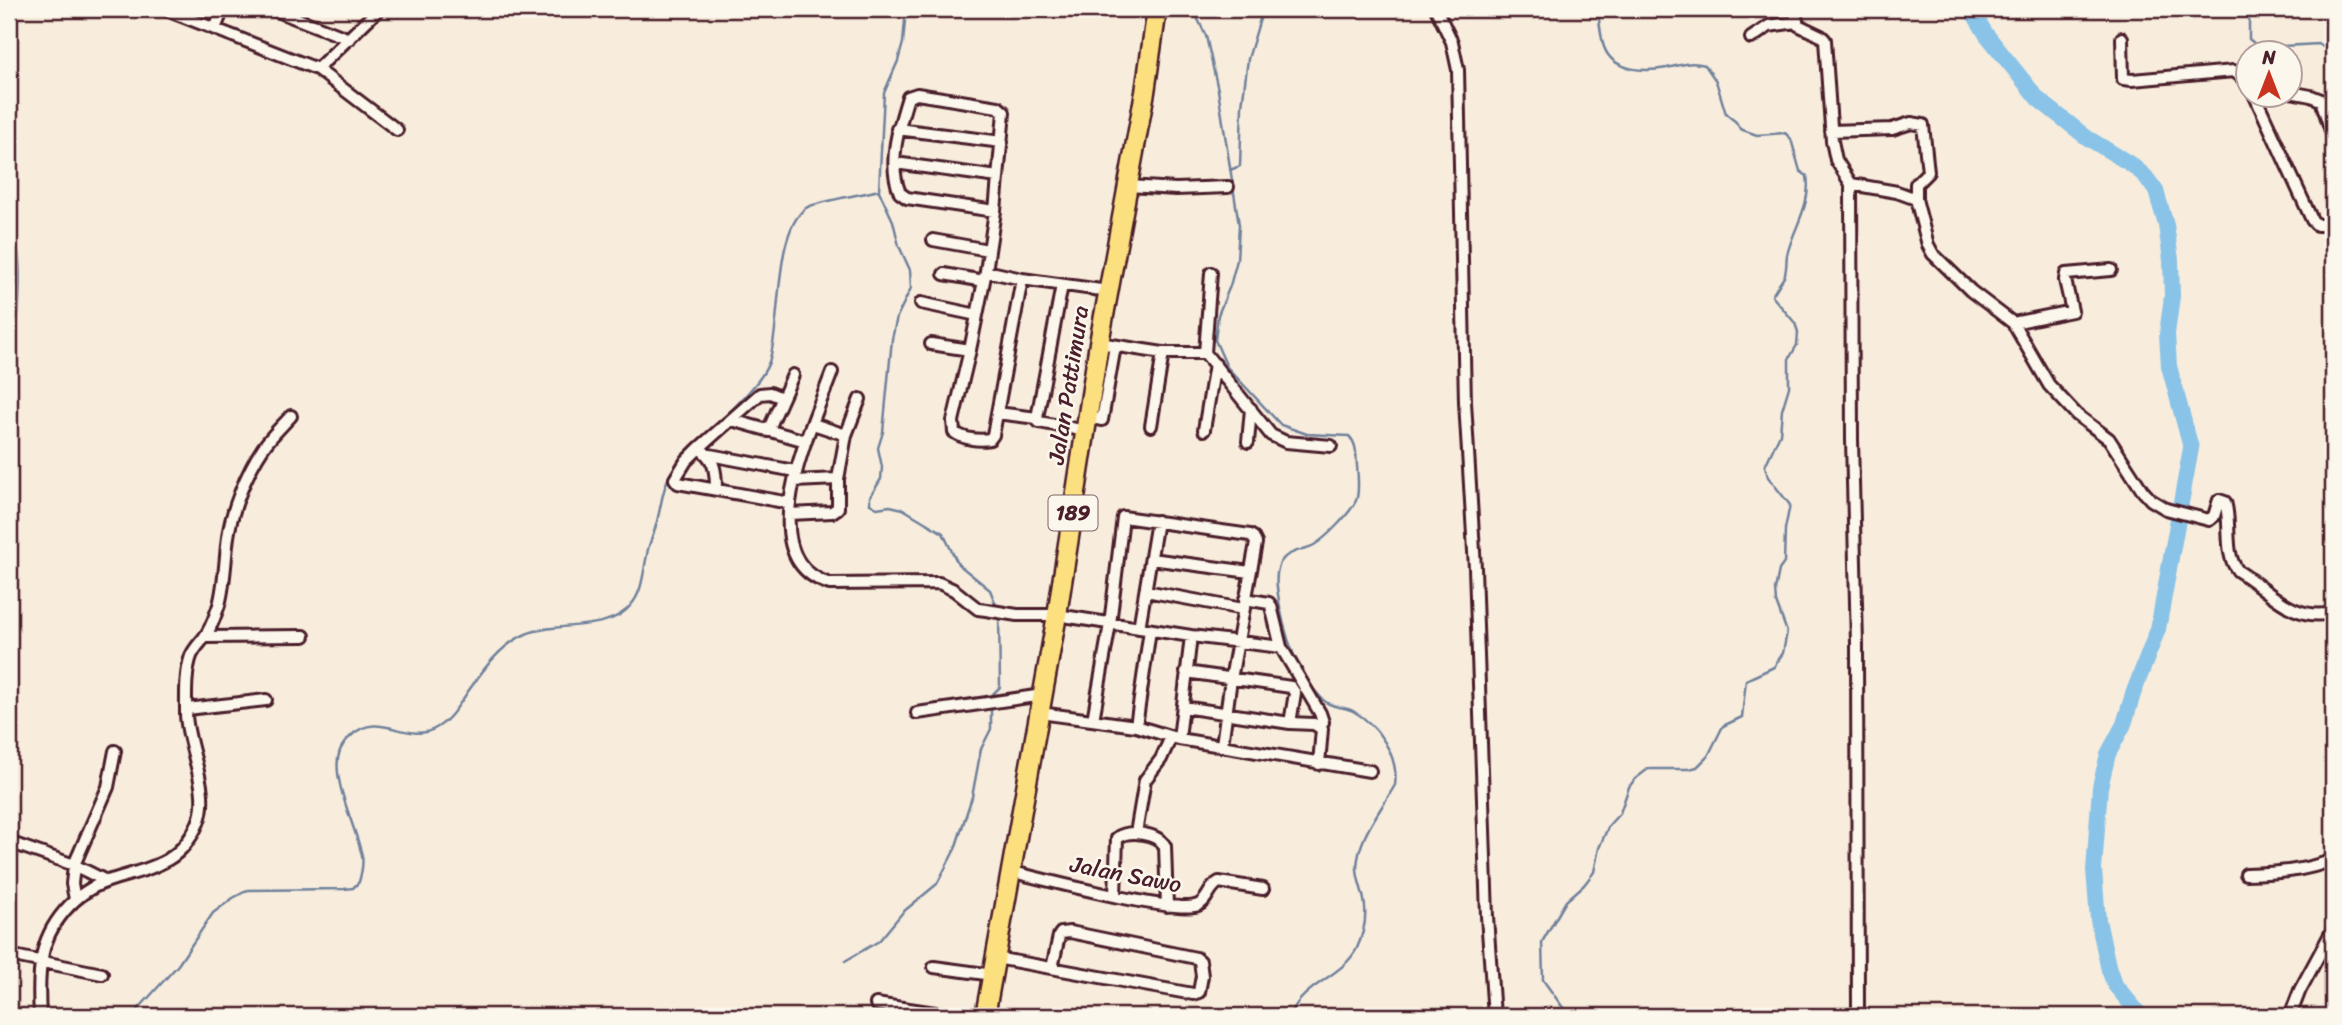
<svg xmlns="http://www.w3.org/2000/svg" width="2342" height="1025" viewBox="0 0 2342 1025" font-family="Sriracha,sans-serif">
	<rect width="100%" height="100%" fill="#f8eddc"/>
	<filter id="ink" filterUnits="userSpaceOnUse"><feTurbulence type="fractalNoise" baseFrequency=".0143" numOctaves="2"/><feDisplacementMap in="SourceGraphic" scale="14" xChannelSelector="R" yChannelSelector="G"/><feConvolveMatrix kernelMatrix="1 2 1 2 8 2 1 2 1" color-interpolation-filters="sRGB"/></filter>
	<g filter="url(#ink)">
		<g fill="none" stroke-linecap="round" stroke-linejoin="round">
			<!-- stream -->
			<path stroke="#70819c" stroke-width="2.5" d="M1193,9L1206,36L1218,90L1239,225L1237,260L1230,286L1218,315L1215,340L1227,367L1281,425L1307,434L1349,436C1357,444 1356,454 1357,466C1358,476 1359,488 1357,498C1353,511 1326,538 1314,545C1305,550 1292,550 1284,558C1276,565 1276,578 1277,588C1282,627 1294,671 1323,700C1331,708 1343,706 1353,711C1378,725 1399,756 1395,785C1380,812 1358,837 1357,868C1357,879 1362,889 1364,900C1367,915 1364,933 1357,948C1343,977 1303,983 1290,1016
				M2256,9L2249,20V39L2255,44L2264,47L2319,44L2326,49L2333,81
				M1230,170L1240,166L1242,106L1248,59L1263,9
				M879,191L893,221L899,246L910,270L911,288L897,317L892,339L883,432L878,448L882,467L881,479L870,497V504L877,508L890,506L903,509L943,533L958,564L990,590L997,607
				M9,228C11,232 15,237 16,243C23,266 19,340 9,363
				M702,438C721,421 761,385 769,362C782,323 773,232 806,208C814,202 865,194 879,190L884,93L898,61L903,43L906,9
				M992,698L993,694L1000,687L999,614
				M845,961L879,941L903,912L937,884L955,849L972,797L981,749L991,729V704
				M132,1016L178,965L213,913L233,898L248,890L344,889L353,888L359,882C361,874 364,865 362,856C357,830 331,779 339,754C340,748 346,740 351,736C379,709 407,745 436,728C450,720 458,706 467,693C483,670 500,645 526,634C557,621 609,633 631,605C643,591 643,572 647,555C648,544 654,535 656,525C664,497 661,480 683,458
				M1569,1016L1543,980L1542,942L1566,901L1584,885L1594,872L1599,848L1609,825L1620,813L1629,787L1635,779L1648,769H1689L1697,767L1708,756L1723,726L1742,717L1746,680L1774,667L1783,653L1787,632L1776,602L1775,590L1779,570L1784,563L1785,529L1790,505L1768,477L1765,466L1780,434L1782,410L1789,387V359L1797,345L1798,332L1795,323L1772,296C1776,289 1780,283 1784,277C1787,270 1786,262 1787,255C1793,229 1812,204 1807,176L1800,171L1791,139L1785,133L1757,135L1740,129L1736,122L1726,114L1716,81L1705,65C1690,61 1681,65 1667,68C1645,72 1613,72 1604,47C1600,35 1600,21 1597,9"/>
			<!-- river -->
			<path stroke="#89c3e8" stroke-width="16" d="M1971,9L1986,34L2038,99L2086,137L2132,165L2145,176L2156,191L2166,225L2171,260L2172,296L2167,334L2169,366L2191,448L2158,629L2133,694L2124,724L2108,754L2100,787L2094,870L2098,920L2109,970L2115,985L2141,1016"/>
			<!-- street casing -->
			<g stroke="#4a1f2b" stroke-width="16">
				<path id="street" d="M164,9L317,69L397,130
					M272,9L349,39
					M1436,9L1452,42L1458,70L1465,402L1475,568L1487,916L1494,1016
					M1794,9L1798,25L1821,36L1825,40L1832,141L1836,160L1851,184L1897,192L1916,199L1928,245L1933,254L1971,291L2013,323L2049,385L2077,415L2109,439L2142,490L2151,500L2166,509L2209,520L2214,516L2219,500L2225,502C2232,523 2223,553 2238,571C2271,591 2291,622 2333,613
					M215,29L223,9
					M1751,38L1769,26L1796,22
					M2122,38L2123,79L2132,80L2234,71L2248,82
					M317,69L379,9
					M2290,92L2311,96L2333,105
					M2254,94L2312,220L2317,225H2333
					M2321,100L2333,137
					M897,129L1002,142
					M1831,131L1892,129L1911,123L1923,125L1928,172L1916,184V199
					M895,163L998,177
					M1851,184L1852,440L1857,644L1858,1016
					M1129,186L1176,189L1228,187
					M995,211L907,198L900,193C887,163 899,126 908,97L917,94L998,107L1004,112L995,211L986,271L1022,279L1108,291
					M933,240L988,250
					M986,271L970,350L953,421L954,432C963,439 978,441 990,439L993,435L1022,279
					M944,274L984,281
					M921,303L977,315
					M2013,323L2072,311L2065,280L2066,274L2111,270
					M1099,343L1163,353H1205L1271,435L1286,442L1331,446
					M931,344L970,350
					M1205,353L1211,273
					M832,372C813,425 746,558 830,584L939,583L954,590L978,609L986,610L1017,615H1057L1191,636L1281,647
					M997,413L1037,418L1062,285
					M1088,417L1102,420L1115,346
					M1037,418L1039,422L1086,431
					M732,420L806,441
					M1151,426L1163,353
					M1204,430L1215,364
					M768,431L793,375
					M846,435L860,399
					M1248,442L1251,409
					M699,448L686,461L675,479L678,483L790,503
					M710,455L795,471
					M794,481L838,479
					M716,488C716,470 714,458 699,448L760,394L770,393L782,398
					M789,514L832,512L838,508V479L846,435L813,424
					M1151,559L1250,572
					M1146,591L1243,609
					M1245,599L1269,603L1271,606L1281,647L1320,713L1323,722L1319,727
					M1139,628L1157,521
					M205,637L304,636
					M1186,672L1291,687L1295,693L1290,723
					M1183,707L1290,723L1314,724L1322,729L1319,764
					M187,709L266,700
					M917,713L1043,695
					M1040,713L1136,726L1179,739L1370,771
					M1093,720L1110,624L1123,517L1250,535L1253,537L1256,543L1231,679L1222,745
					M1136,726L1150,630
					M1179,739L1191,636
					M1136,833L1145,780L1161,759L1171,737
					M9,842L74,865L106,881
					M1013,872C1042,879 1178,915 1198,905C1208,901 1208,888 1219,882L1263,889
					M2246,874C2277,873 2304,871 2333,860
					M1115,896L1117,838C1129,829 1157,833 1165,846L1167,906
					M75,899L72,884L74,865L108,787L115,751
					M9,955L102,974
					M996,958L1193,994L1199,992L1202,976L1200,961L1196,958L1070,932L1061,933L1059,936L1052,968
					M934,967L993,975
					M876,1004L955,1016
					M40,1016C39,998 38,976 42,958C47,924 76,891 108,881C147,868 179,867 198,823C212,791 187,748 186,714C186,696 185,673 191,656C194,649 199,644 203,639C211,630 215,616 219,605C225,583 225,559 228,537C232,508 247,472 263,448C271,436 282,426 291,416
					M2290,1016L2300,990L2333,929"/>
			</g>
			<!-- primary casing -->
			<g stroke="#4a1f2b" stroke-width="23">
				<path id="primary" d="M985,1016L1057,615L1099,343L1145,92L1157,9"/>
			</g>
			<!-- street -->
			<use href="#street" stroke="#fbf7ec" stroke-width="10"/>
			<!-- primary -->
			<use href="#primary" stroke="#fce080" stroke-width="18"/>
		</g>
	</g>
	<g text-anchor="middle" stroke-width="5" stroke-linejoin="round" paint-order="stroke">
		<!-- shield labels -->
		<rect fill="#fbf7ec" stroke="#7f6065" stroke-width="2" x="1048.5" y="495.5" width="49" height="35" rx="5"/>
		<g font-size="21" font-weight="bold" fill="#4a1f2b">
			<text x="1073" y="520">189</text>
		</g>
		<!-- street labels -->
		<g font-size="23" fill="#4a1f2b" stroke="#fbf7ec">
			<text transform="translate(1068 385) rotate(-81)" y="8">Jalan Pattimura</text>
			<text transform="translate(1126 874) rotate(11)" y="8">Jalan Sawo</text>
		</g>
	</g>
	<!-- margin -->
	<rect width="2342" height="1025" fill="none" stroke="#fbf7ec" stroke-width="35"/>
	<rect x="18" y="18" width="2307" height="990" fill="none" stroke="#4a1f2b" stroke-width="2.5" filter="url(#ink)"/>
	<!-- north arrow -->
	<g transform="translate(2269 74)"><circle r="33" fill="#fbf7ec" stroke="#b4a19f" stroke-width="2"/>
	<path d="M0-5L12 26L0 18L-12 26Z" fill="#c8321e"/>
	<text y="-10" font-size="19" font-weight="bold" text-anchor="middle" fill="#4a1f2b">N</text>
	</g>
</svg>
